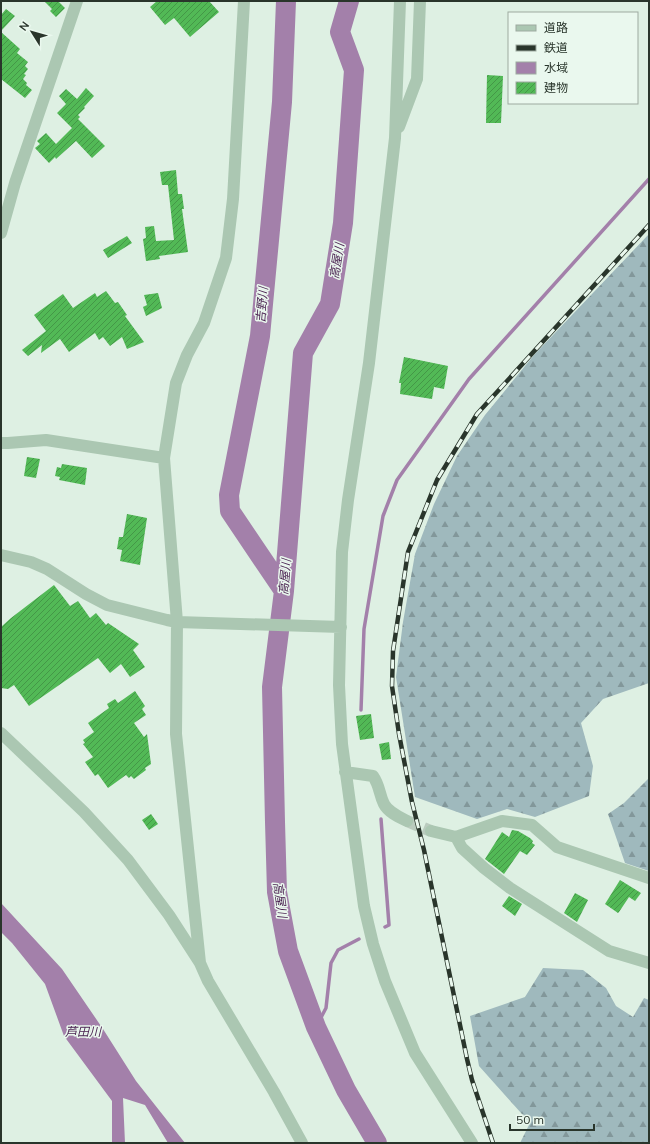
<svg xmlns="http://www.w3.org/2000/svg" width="650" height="1144" viewBox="0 0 650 1144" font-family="Mulish,'Noto Sans JP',sans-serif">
	<defs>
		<pattern id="forest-firs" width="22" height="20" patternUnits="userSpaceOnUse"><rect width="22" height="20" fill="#9fb9bd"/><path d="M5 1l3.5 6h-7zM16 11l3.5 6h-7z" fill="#82979a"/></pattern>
		<pattern id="building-hatch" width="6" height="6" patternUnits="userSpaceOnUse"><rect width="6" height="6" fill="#52b956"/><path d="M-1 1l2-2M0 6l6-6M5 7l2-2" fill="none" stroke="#449747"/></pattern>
	</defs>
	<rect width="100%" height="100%" fill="#def0e3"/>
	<!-- forest -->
	<path fill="url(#forest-firs)" d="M649,234V683L603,699L581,723L593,766L589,796L535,817L507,809L477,819L415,797L396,677L403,622L415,554L434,504L457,456L485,415L534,355Z
		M649,778V871L625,863L608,814L624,803Z
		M543,968L583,970L606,988L616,1006L633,1017L644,998L649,1000V1143H520L530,1123L479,1066L470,1016L525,997Z"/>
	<!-- water -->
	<path fill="#a380aa" d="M1,903L62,969L103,1029L136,1081L185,1143H168L145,1105L123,1098L125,1143H112V1101L64,1036L45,984L12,943L1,932Z"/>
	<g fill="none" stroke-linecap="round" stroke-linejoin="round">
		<!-- stream -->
		<path stroke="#a380aa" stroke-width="3.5" d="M361,710L364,629L383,516L397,480L469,379L649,179
			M381,819L389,925L385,927
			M316,1027L326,1008L331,963L338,950L359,939"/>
		<!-- river -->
		<path stroke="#a380aa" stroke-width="20" d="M349,1L340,32L354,70L343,223L330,304L303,353L284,591L272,687L275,822L277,892L288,951L316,1027L346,1090L377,1143
			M284,591L230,511L229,495L260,336L282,102L286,1"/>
	</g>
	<!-- building -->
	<path fill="url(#building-hatch)" d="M44,1H58L65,8L56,17L50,11L52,9Z
		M157,1H209L219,12L190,37L174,18L165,25L150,7Z
		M6,9L15,16L1,31V15Z
		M1,32L20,49L17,53L28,62L25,66L28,69L24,74L26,75L23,79L27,83L26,85L32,90L25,98L1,79Z
		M487,75L503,76L501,123H486Z
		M86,88L94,96L84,107L85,108L78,115L80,117L78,119L105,146L92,158L76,141L56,159L55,157L49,163L35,148L40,144L37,141L46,133L56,144L72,128L57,113L66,104L59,96L66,89L77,99Z
		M176,170L178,194H182L184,209H182L188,252L159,256L160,259L146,261L143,239L146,238L145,227L154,226L156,241L174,240L168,185H162L160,172Z
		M127,236L132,243L108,258L103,250Z
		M106,291L115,303L118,302L127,315L125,316L144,342L127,349L122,337L110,346L103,337L99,340L95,333L69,352L60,339L41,353L42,345L28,356L22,350L46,331L34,315L63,294L73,308L95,293L97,297Z
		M158,293L162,308L146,316L143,307L147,305L144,295Z
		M404,357L448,366L444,389L434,387L432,399L400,394L401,383H399Z
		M27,457L40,459L36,478L24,476Z
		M62,464L87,468L85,485L59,480L60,477L55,476L57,467L61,468Z
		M127,514L147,518L140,565L120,561L122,550L117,549L119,537H123Z
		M54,585L70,606L78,601L90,618L96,613L106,625L108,623L139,644L133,650L145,667L130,677L121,664L110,673L98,658L29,706L14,685L8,689L1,688V627L11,618Z
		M135,691L145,706L142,709L146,715L134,723L144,737L147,734L151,764L145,768L146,770L134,779L131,776L129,778L126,775L108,788L98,774L95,776L85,762L93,757L83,744L85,743L83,740L94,732L88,723L109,708L107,704L115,699L118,703Z
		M371,714L374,738L360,740L356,716Z
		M389,742L391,759L382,760L379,744Z
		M151,814L158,824L149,830L142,820Z
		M512,830L518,831L530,838L533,841L532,843L535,845L527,855L520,851L504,874L485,859L502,832L509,837Z
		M620,880L641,893L635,901L629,897L619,912L618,913L605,904Z
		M575,893L588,900L577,922L564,913Z
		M509,896L522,904L515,916L502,906Z"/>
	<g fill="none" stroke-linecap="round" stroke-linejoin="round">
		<!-- minor-tunnel -->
		<path stroke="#bacbbe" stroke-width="12" stroke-dasharray="12 6" stroke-linecap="butt" d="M407,821L431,831"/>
		<!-- minor -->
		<path stroke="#abc7b2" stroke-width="12" d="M400,1L395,138L369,363L348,500L342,552L339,685L342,744L364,906L373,944L385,981L415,1053L472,1143
			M399,127L417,79L420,1
			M1,233L15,183L77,1
			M1,443H8L46,440L164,458
			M1,555L31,562L47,569L86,594L107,605L167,620L177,622L341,627
			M1,733L84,812L128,860L169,915L200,963L208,981L274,1092L302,1143
			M345,772L373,776C380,786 379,794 384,804C388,812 399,817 407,821
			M431,831L456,837L502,821L532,825L557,847L649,878
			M456,837L462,848L484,868L510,888L609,951L649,963
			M200,963L176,734L177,622L164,458L176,383L187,355L204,323L226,258L233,199L244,1"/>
		<!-- rail casing -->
		<g stroke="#29352b" stroke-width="4.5">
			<path id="rail" d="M493,1143L472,1080L467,1059L424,850L412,802L399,734L392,686L393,651L408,552L437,480L477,414L649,225"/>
		</g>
		<!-- rail -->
		<use href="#rail" stroke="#eaf8ee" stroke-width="3" stroke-dasharray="9" stroke-linecap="butt"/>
	</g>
	<g text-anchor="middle" stroke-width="3" stroke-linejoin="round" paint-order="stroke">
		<!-- water labels -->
		<g font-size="12" font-style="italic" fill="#4b2352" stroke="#eaf8ee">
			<text transform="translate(337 261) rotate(-81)" y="4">高屋川</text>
			<text transform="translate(262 305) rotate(-85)" y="4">吉野川</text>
			<text transform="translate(285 577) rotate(-85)" y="4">高屋川</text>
			<text transform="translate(280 900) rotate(82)" y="4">高屋川</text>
			<text x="83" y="1036">芦田川</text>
		</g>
	</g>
	<!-- border -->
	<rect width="650" height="1144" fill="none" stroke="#29352b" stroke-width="4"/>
	<!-- legend -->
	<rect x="508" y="12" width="130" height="92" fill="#eaf8ee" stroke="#9daaa0"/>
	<rect x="516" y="25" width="20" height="6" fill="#abc7b2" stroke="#9daaa0"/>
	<text x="544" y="32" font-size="12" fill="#29352b">道路</text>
	<rect x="516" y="45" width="20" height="6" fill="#29352b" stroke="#9daaa0"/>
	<text x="544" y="52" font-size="12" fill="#29352b">鉄道</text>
	<rect x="516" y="62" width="20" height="12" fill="#a380aa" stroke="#9daaa0"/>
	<text x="544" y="72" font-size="12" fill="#29352b">水域</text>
	<rect x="516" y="82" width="20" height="12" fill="url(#building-hatch)" stroke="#9daaa0"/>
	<text x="544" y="92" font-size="12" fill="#29352b">建物</text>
	<!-- north arrow -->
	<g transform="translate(32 32) rotate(307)" stroke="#eaf8ee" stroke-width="3" paint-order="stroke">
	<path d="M0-3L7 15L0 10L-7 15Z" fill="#29352b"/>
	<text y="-6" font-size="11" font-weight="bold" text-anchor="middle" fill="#29352b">N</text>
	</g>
	<!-- scale -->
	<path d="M510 1124v6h84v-6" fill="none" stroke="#29352b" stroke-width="2"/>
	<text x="516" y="1124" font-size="12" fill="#29352b" stroke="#eaf8ee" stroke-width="3" paint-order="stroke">50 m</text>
</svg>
